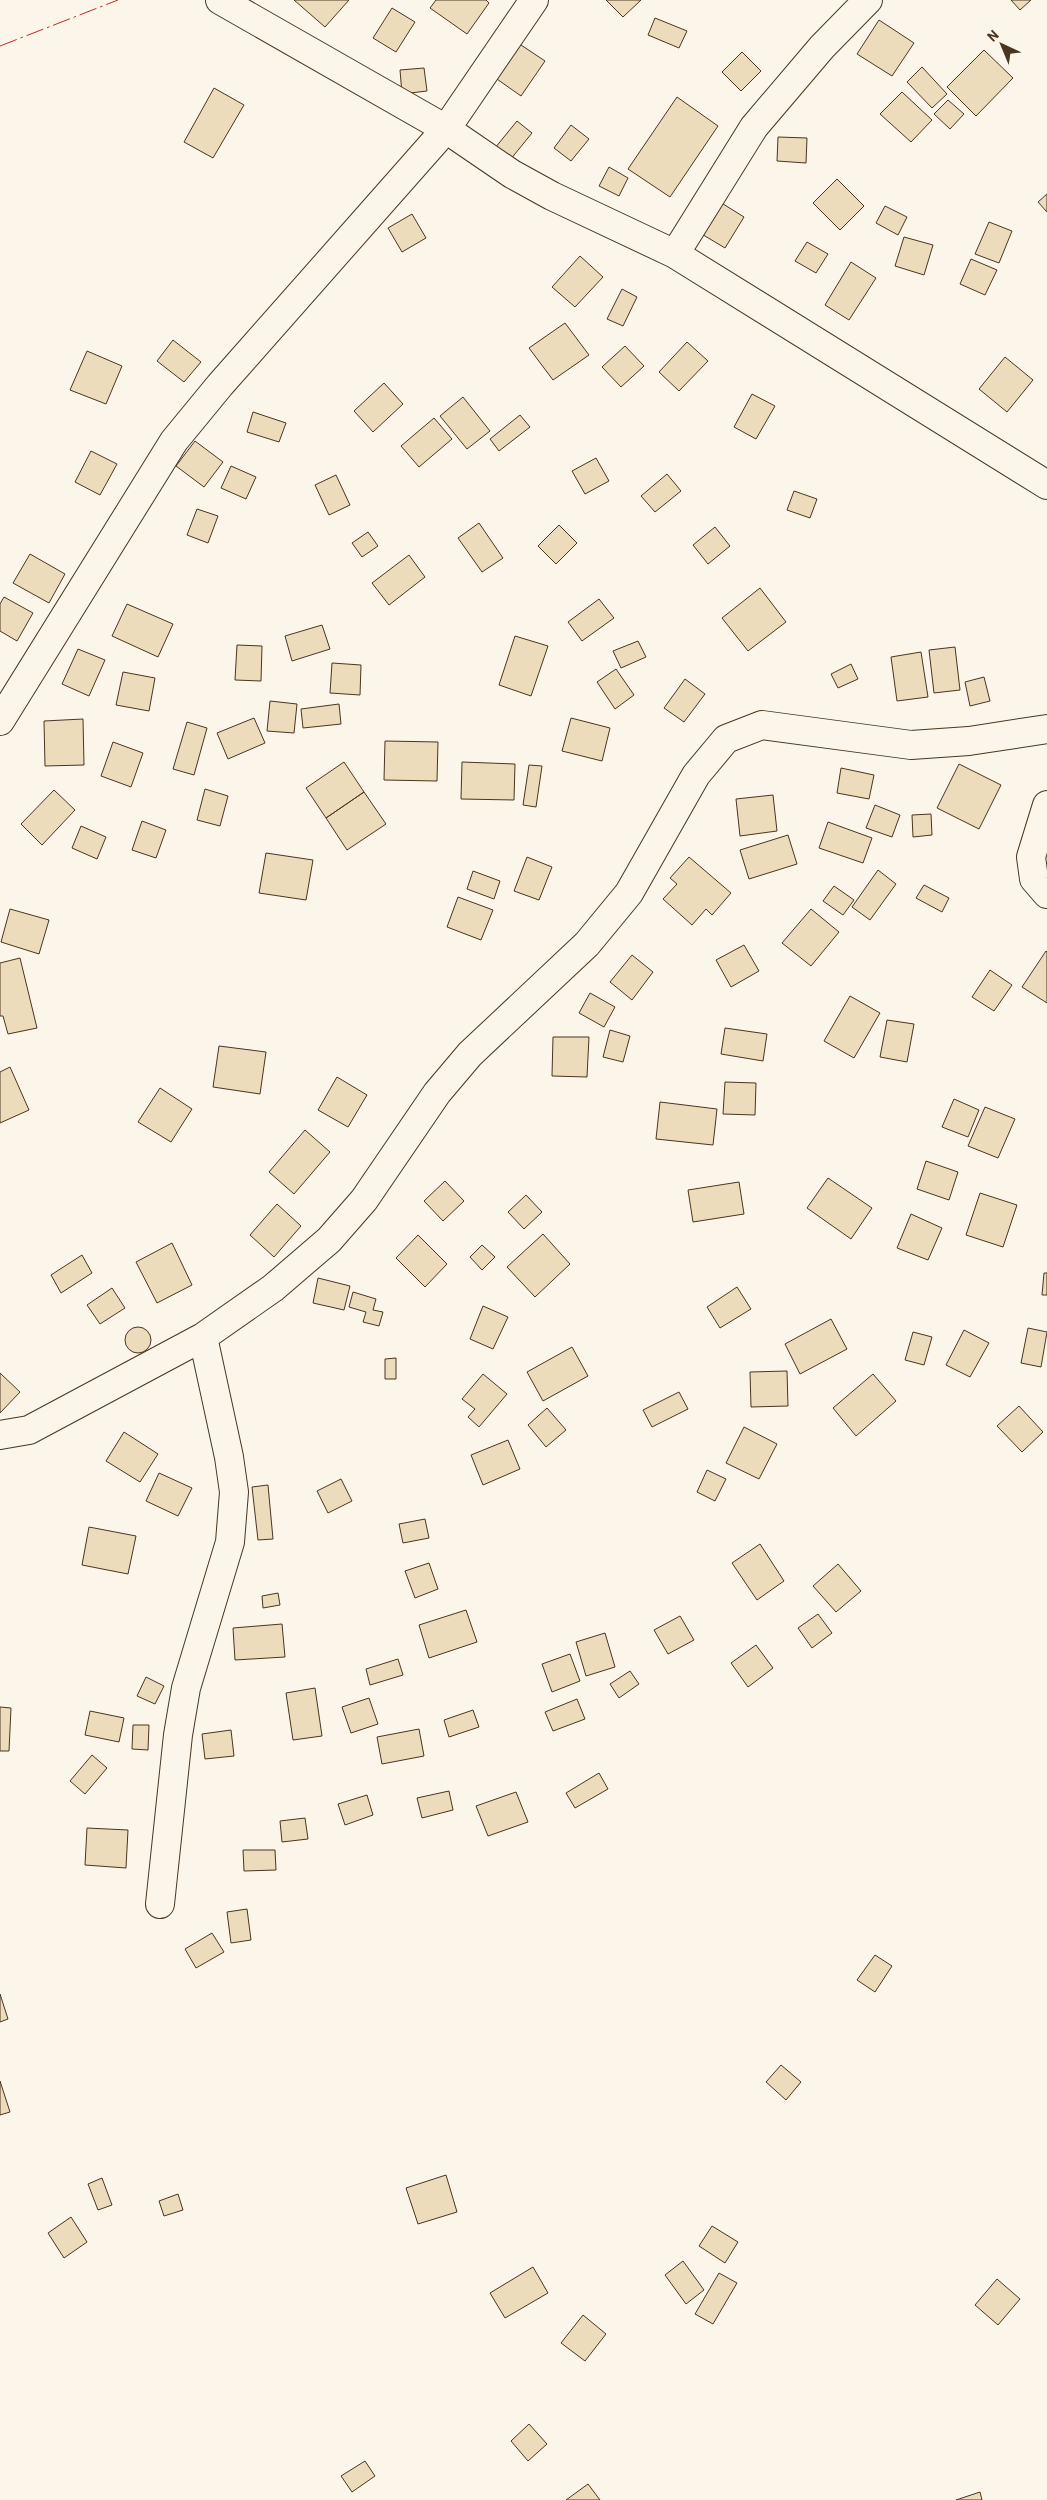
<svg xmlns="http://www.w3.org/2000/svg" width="1047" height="2500" viewBox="0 0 1047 2500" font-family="Barlow,sans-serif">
	<rect width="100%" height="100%" fill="#fbf6e9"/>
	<!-- building -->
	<path fill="#ecdcbc" stroke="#4a3520" d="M294,0H349L325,27Z
		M436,0H486L489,3L467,34L430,8Z
		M606,0H641L623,17Z
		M1011,0H1031L1020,10Z
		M392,8L415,22L396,52L373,38Z
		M655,18L687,31L679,48L648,35Z
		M879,20L914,43L892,76L857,54Z
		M518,43L545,61L521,96L494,77Z
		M984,50L1013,78L976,116L947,87Z
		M742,52L761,71L741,91L722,72Z
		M922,67L947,94L932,108L907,82Z
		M424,68L427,91L402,94L400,70Z
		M214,88L244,105L213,158L184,142Z
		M902,92L932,120L911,142L880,114Z
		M677,97L718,126L670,197L628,169Z
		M948,100L964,114L950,129L934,114Z
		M517,121L532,133L510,160L495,148Z
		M571,125L589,139L571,161L554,148Z
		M778,137L807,138L806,163L777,161Z
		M609,167L628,178L619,196L599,186Z
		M837,179L864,206L840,230L813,203Z
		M1047,194V212L1038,202Z
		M720,202L744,217L725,248L700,233Z
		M885,206L907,217L898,235L876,223Z
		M412,214L426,238L402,252L388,228Z
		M989,222L1012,231L999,263L975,254Z
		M904,237L933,245L924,275L895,266Z
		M807,242L828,254L816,273L795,261Z
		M580,256L603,277L575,307L552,287Z
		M971,259L997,270L985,295L960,284Z
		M851,262L876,278L849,320L825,305Z
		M622,289L637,297L623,326L607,319Z
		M565,323L589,355L553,380L529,348Z
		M173,340L201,362L184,382L157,361Z
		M687,342L708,361L679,391L659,372Z
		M625,346L644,366L621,387L602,367Z
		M87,351L122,366L106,404L70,390Z
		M1005,357L1033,380L1007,412L979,389Z
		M384,383L403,404L373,432L354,411Z
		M752,394L775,406L756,439L734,427Z
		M463,397L490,431L467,449L440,416Z
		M253,412L286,423L279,442L247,432Z
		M520,415L530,427L499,451L490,439Z
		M434,418L452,439L419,467L401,446Z
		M195,441L223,462L204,487L176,466Z
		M91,451L117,464L100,495L75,482Z
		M596,458L609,481L585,494L572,471Z
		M231,466L256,477L246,499L221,488Z
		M667,474L681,491L655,512L641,496Z
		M336,475L350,505L329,515L315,485Z
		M794,491L817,499L810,518L787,510Z
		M197,509L218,516L208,543L187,535Z
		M479,523L503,558L482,572L458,538Z
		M559,525L577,543L556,564L538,546Z
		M715,527L730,546L708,564L693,545Z
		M368,532L378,546L362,557L352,543Z
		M30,554L65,574L49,603L13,583Z
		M409,555L425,577L389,605L372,583Z
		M760,588L786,622L748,651L722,618Z
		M4,597L33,613L17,641L0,631V604Z
		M599,599L614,618L582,641L568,622Z
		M127,604L173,624L158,657L112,636Z
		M322,625L330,649L292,661L285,636Z
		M515,636L548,646L531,696L499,685Z
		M638,641L646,657L621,668L613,651Z
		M237,645L262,646L261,681L235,680Z
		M955,647L960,690L934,693L929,650Z
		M78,649L105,660L89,696L62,684Z
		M921,652L928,697L897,701L891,657Z
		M332,663L361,665L360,695L330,693Z
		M851,664L858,679L838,688L831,674Z
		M616,669L634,695L615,709L597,682Z
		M123,672L155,678L149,711L116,705Z
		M984,677L990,701L970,706L965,682Z
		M685,679L705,694L684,722L664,708Z
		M270,701L297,704L294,733L267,731Z
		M339,704L341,724L303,728L301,709Z
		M254,718L265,743L228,759L217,733Z
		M571,718L610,728L602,761L562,751Z
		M83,719L84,765L45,766L44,721Z
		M187,722L207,728L194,775L173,769Z
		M385,741L438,742L437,781L384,780Z
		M113,742L143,753L131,787L101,776Z
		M344,762L364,792L326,818L306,788Z
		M462,762L515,764L514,800L461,799Z
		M959,764L1001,785L979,829L937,808Z
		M529,765L542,766L536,807L523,805Z
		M841,768L874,775L869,799L837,793Z
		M205,789L228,796L220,826L197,820Z
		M54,790L75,810L42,845L21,824Z
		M364,792L386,824L347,850L326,818Z
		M773,795L777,831L740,836L736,799Z
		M875,805L900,815L892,837L866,828Z
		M931,814L932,835L913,837L912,815Z
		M142,821L166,830L156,858L132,850Z
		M828,822L872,838L863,863L819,848Z
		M81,826L106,837L97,859L72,848Z
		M788,835L797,864L749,879L740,850Z
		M266,853L313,860L306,900L259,893Z
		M527,857L552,867L539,900L514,891Z
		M689,857L731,893L712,915L706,909L692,925L663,899L677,884L670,878Z
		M878,870L896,884L870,920L852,907Z
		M473,871L500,881L494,899L467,889Z
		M924,885L949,898L942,912L916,898Z
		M834,886L854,900L843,915L823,901Z
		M458,897L493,910L481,940L447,927Z
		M10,909L49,920L39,954L1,942Z
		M811,909L839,932L811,966L782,943Z
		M744,945L759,971L731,987L716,960Z
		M1046,951L1047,952V1003L1022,987Z
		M632,955L653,972L632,1000L610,982Z
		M20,958L37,1028L8,1034L3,1016H0V963Z
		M990,970L1012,985L994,1011L972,997Z
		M590,993L615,1007L604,1027L579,1013Z
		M850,996L880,1013L854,1058L824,1041Z
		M887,1020L914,1024L907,1062L880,1057Z
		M725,1028L767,1034L763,1061L721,1054Z
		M610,1030L630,1036L623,1062L603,1057Z
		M553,1037H589L587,1077L552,1076Z
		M219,1046L266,1052L260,1094L213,1087Z
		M10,1067L29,1110L0,1123V1072Z
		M337,1077L367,1095L348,1127L318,1110Z
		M725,1082L756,1083L755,1115L723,1114Z
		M160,1088L192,1109L171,1142L138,1122Z
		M954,1099L979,1110L968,1137L942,1127Z
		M660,1102L717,1109L713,1145L656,1139Z
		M985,1107L1015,1119L998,1158L968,1146Z
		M305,1130L330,1152L294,1194L269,1172Z
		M926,1161L958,1172L949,1200L917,1189Z
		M828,1178L872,1208L851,1239L807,1208Z
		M445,1181L464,1201L443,1221L424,1201Z
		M739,1182L744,1214L693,1222L688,1190Z
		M980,1193L1017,1205L1003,1247L966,1235Z
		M526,1195L542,1212L524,1229L508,1212Z
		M277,1204L301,1226L274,1257L250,1235Z
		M911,1214L942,1228L928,1260L897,1248Z
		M543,1234L570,1264L535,1297L507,1267Z
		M418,1235L447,1264L425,1287L396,1258Z
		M172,1243L192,1285L157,1303L136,1262Z
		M482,1245L495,1257L482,1270L470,1257Z
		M82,1255L92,1273L61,1293L51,1275Z
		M1044,1273H1047V1295H1042Z
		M318,1278L350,1286L344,1310L313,1303Z
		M737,1287L751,1309L720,1328L707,1307Z
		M112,1288L125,1308L100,1324L87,1305Z
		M353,1292L376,1299L373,1310L383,1312L379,1326L363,1322L366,1312L349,1307Z
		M483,1306L508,1317L493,1349L470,1339Z
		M831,1319L847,1349L800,1374L785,1344Z
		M125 1340a13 13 0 1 1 26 0a13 13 0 1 1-26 0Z
		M1028,1328L1047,1332L1041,1367L1021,1363Z
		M964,1330L989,1343L970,1377L946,1365Z
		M913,1332L932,1337L924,1365L905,1360Z
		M572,1347L588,1376L543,1401L527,1372Z
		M396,1358V1379H385V1359Z
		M787,1371L788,1406L751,1407L750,1372Z
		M0,1373L20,1392L0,1413Z
		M483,1374L507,1394L479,1427L468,1417L475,1409L462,1399Z
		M873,1374L896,1401L856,1436L833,1408Z
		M679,1392L688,1409L652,1427L643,1410Z
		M1019,1406L1043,1432L1022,1452L997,1426Z
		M547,1408L566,1430L546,1447L528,1425Z
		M744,1427L777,1444L759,1479L726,1463Z
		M124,1432L158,1454L140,1482L106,1461Z
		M508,1440L520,1469L483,1485L471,1455Z
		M707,1470L726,1479L715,1501L697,1492Z
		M159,1473L192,1488L178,1516L146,1501Z
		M341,1479L352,1501L328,1513L317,1491Z
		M268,1485L273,1539L258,1540L252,1487Z
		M425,1519L429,1538L403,1543L399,1524Z
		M89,1527L136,1536L128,1574L82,1565Z
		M760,1544L784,1581L757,1600L732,1563Z
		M429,1563L438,1589L415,1598L405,1571Z
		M838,1564L861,1591L836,1612L813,1586Z
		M278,1593L280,1605L263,1608L262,1596Z
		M466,1610L477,1642L429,1658L419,1625Z
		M818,1614L832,1633L812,1648L798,1628Z
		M680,1616L694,1640L668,1654L654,1630Z
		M282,1624L285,1657L235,1660L233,1628Z
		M605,1633L615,1667L586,1676L576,1642Z
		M756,1645L773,1668L748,1687L731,1663Z
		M570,1654L580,1681L552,1692L542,1664Z
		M398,1659L403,1675L370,1685L366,1669Z
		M630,1671L639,1684L619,1698L610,1684Z
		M146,1677L164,1686L155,1704L137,1696Z
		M315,1688L322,1736L293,1740L286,1693Z
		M369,1698L378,1724L351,1733L342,1707Z
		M577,1699L585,1719L553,1731L545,1712Z
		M0,1707L11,1708L9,1751H0Z
		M473,1710L479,1727L449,1737L444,1720Z
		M90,1711L124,1718L119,1742L85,1735Z
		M133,1725H149L148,1750L132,1749Z
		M419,1729L424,1756L382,1764L377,1737Z
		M231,1730L234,1756L205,1759L202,1734Z
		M92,1755L107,1768L85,1794L70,1781Z
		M599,1773L608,1789L575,1808L566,1793Z
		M449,1791L453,1810L422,1818L417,1798Z
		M516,1792L528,1822L488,1836L476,1806Z
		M367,1795L373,1815L345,1825L338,1804Z
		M305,1818L308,1839L282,1842L280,1821Z
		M87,1828L128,1830L126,1868L85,1865Z
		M243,1850H275L276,1870L244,1871Z
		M247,1909L251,1940L231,1943L227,1912Z
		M212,1933L224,1952L196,1968L185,1949Z
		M875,1955L892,1966L875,1992L857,1980Z
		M0,1994L8,2019L0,2022Z
		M781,2065L801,2082L786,2100L766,2082Z
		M0,2081L10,2112L0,2115Z
		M446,2175L457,2212L418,2224L406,2188Z
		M102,2178L112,2205L98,2210L88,2184Z
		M178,2194L183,2210L164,2216L159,2201Z
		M71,2217L87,2242L64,2258L48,2233Z
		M712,2226L738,2242L725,2263L699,2246Z
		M683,2261L704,2290L686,2304L665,2275Z
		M533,2267L548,2293L505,2318L490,2293Z
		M719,2273L737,2283L713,2324L695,2314Z
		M997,2279L1020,2299L998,2325L975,2305Z
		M583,2315L606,2334L585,2361L561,2343Z
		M529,2424L547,2444L528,2461L511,2441Z
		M365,2461L375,2476L352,2492L341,2476Z
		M588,2484L600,2500H566Z
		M980,2492L982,2500H956Z"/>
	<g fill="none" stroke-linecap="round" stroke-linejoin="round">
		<!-- street casing -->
		<g stroke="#4a3520" stroke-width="30">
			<path id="street" d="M220,0L446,129L512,174L552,196L675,254L1047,485
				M675,254L754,127L822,47L868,0
				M0,721L174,441L220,385L446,129L534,0
				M1047,805L1031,857L1034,879L1047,894
				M0,1435L29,1430L203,1337L273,1288L329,1240L364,1200L437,1093L470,1054L587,944L629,893L696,775L726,739L762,725L911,745L969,741L1047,729
				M160,1904L178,1735L186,1688L230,1542L234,1492L229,1457L203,1337"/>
		</g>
		<!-- street -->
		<use href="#street" stroke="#fbf6e9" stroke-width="28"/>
		<!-- power -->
		<path stroke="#c62828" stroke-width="1" stroke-dasharray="18 4 2.5 4" stroke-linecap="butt" d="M0,46L118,0"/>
	</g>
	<!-- north arrow -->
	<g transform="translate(1002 45) rotate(316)" stroke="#fbf6e9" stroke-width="4" paint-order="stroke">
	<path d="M0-4L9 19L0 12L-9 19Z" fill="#4a3520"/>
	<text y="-8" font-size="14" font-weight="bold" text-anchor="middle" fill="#4a3520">N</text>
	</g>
</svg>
